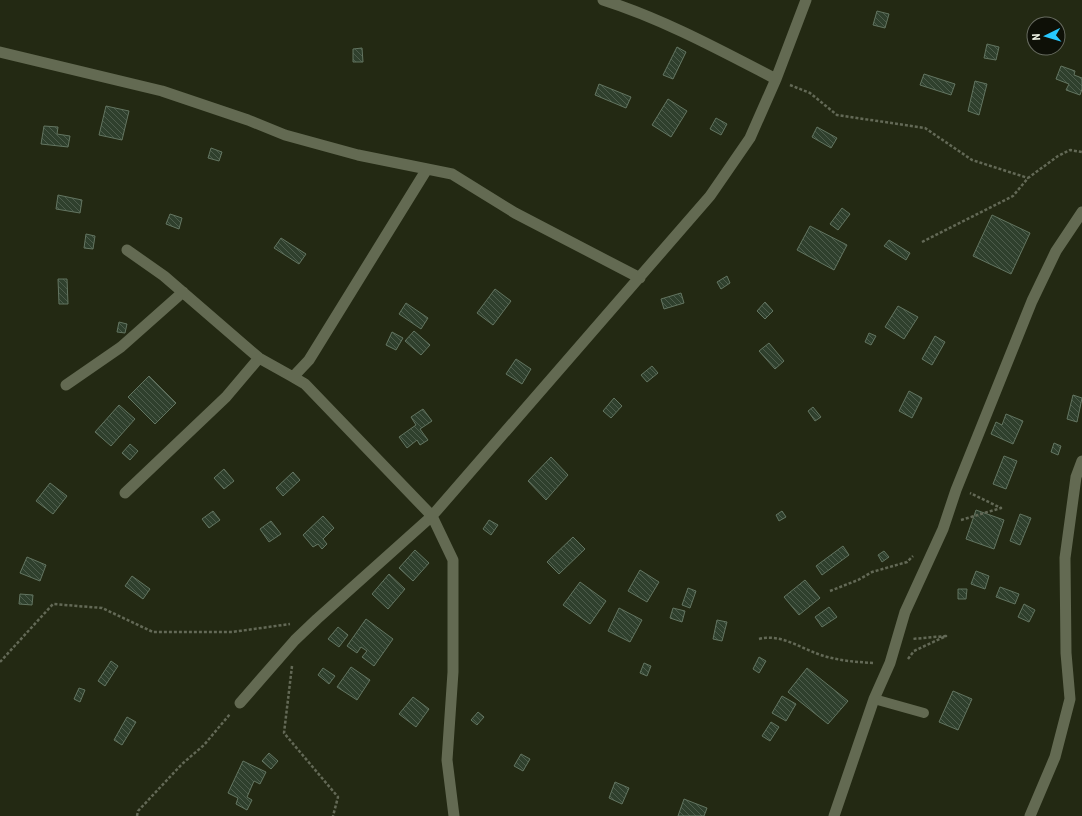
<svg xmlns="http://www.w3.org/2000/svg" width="1082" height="816" viewBox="0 0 1082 816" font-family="'Roboto Condensed',sans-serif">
	<defs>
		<pattern id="building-back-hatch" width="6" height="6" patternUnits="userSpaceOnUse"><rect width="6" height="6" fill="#2f402d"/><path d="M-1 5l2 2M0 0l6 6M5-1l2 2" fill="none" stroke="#4d5c4b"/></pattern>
	</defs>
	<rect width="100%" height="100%" fill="#232913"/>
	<!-- building -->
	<path fill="url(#building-back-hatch)" stroke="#637561" d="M877,11L889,14L885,28L873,25Z
		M987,44L999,47L996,60L984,58Z
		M677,47L686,52L673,79L663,75Z
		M362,48L363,62H353V49Z
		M1061,66L1075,71L1074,75L1082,78V89L1080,95L1066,90L1069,84L1056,79Z
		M924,74L955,84L951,95L920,85Z
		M975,81L987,84L979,115L968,111Z
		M599,84L631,97L626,108L595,95Z
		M668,99L687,111L671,137L652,125Z
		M106,106L129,111L122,140L99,135Z
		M716,118L727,124L721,135L710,129Z
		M44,126L58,127L57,134L70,136L68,147L41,144Z
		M817,127L837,138L831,148L812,137Z
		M211,148L222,152L219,161L208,158Z
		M58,195L82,200L80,213L56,209Z
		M842,208L850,214L838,230L830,224Z
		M170,214L182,218L179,229L166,224Z
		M992,215L1030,233L1011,274L973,256Z
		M810,226L847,245L834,270L797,250Z
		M86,234L95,236L93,249L84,248Z
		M281,238L306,254L299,264L274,248Z
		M889,240L910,253L906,260L884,246Z
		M727,276L730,283L721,289L717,282Z
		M58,279H67L68,304H59Z
		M495,289L511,301L493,325L477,313Z
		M681,293L684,303L664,309L661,299Z
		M765,302L773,311L765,319L757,311Z
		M406,303L428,318L421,329L399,314Z
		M898,306L918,317L904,339L885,327Z
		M119,322L127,324L125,333L117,332Z
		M414,331L430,345L421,355L405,341Z
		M392,332L403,338L396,350L386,345Z
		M869,333L876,336L871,345L865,342Z
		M935,336L945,342L932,365L922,359Z
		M769,343L784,361L775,369L759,351Z
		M516,359L531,369L522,384L506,374Z
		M652,366L658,373L647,382L641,375Z
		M149,376L176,403L155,424L128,397Z
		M909,391L922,398L912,418L899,411Z
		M1073,395L1082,398L1077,422L1067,419Z
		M614,398L622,406L611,418L603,411Z
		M119,405L135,419L111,446L95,432Z
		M813,407L821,417L815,421L808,411Z
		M423,409L432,421L420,429L428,440L420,445L417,440L407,448L399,437L416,425L411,417Z
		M1006,414L1023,421L1013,444L991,434L996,422L1002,425Z
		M1054,443L1061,446L1058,455L1051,452Z
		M130,444L138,451L130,460L122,453Z
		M1004,456L1017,461L1006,489L993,484Z
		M551,457L568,475L546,500L528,481Z
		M224,469L234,481L224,489L214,478Z
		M293,472L300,480L283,496L276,488Z
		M50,483L67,496L53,514L36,501Z
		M976,510L1004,520L994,549L966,539Z
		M213,511L220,520L209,528L202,519Z
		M782,511L786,517L779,521L776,515Z
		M1020,514L1031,518L1020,545L1010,541Z
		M323,516L334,528L323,539L327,544L322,549L318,544L313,547L303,535Z
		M489,520L498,525L491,535L483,529Z
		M271,521L281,534L269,542L260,529Z
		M573,537L585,549L559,574L547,562Z
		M843,546L849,555L822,575L816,566Z
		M415,550L429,563L413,581L399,568Z
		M884,551L889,557L882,562L878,555Z
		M27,557L46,565L40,581L20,573Z
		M640,570L659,582L647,602L628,591Z
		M976,571L989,576L985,589L971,584Z
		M389,574L405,589L388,609L372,594Z
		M132,576L150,589L143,599L125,586Z
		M805,580L820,598L799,615L784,597Z
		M580,582L606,601L590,624L563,605Z
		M1000,587L1019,594L1015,604L996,597Z
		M688,588L696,591L690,608L682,605Z
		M958,589H967L966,599H958Z
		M20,594L33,595L32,605L19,604Z
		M1024,604L1035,610L1029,622L1018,617Z
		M829,607L837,617L822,627L815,617Z
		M619,608L642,620L630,642L608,631Z
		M673,608L685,611L682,622L670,618Z
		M366,619L393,639L374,666L362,657L367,651L361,647L357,653L347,646Z
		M717,620L727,622L722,641L713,639Z
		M338,627L348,635L339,647L328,639Z
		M759,657L766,661L759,673L753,669Z
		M111,661L118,666L105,686L98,681Z
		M644,663L651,666L647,676L640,673Z
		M351,667L370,680L357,700L337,687Z
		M323,668L335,676L329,684L318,675Z
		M807,668L848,701L828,724L788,692Z
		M79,688L85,690L80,702L74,699Z
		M953,691L972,699L958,730L939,722Z
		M782,696L796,704L786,721L772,713Z
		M413,697L429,709L416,727L399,714Z
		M478,712L484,717L477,725L471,720Z
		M127,717L136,722L122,745L114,740Z
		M771,722L779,727L770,741L762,736Z
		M269,753L278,761L271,769L262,761Z
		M521,754L530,759L523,771L514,766Z
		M243,761L266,772L260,784L254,781L247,797L252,800L247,810L236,804L238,798L228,793Z
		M615,782L629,788L622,804L609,798Z
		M684,799L707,808L704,816H678Z"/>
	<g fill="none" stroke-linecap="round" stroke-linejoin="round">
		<!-- path -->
		<path stroke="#636956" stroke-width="2.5" stroke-dasharray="3 2" stroke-linecap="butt" d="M790,85L810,93L837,115L925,128L972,160L1028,178
			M922,242L1013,196L1028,178L1058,156L1070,150L1082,152
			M961,520L1001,508L970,493
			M830,591L858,580L872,572L907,562L913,556
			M759,639C782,633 803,650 824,656C841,661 857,662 874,663
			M908,659L914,651L946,636L912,639
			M0,662L53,604L102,608L153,632H232L290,624
			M292,666L284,733L338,797L333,816
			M137,816L138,811L182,764L204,745L230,714"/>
		<!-- service -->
		<path stroke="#636a52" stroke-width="10" d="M874,699L924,713"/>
		<!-- minor -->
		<path stroke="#636a52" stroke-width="11" d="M603,0C663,19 720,50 776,79
			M0,52L162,91L248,120L285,135L358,155L452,174L515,213L640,278
			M427,169L309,360L293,377L305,384L432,516L453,560V672L447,760L454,816
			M127,250L164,276L259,358L293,377
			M66,385L121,347L183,292
			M125,493L226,397L259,358
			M240,703L295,640L317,619L432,516L710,196L750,138L776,79L806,0
			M834,816L874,699L890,663L905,612L943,529L956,490L1032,301L1056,251L1082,212
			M1030,816L1055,757L1070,699L1066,653L1065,558L1076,477L1082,461"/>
	</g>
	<!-- north arrow -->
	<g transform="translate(1046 36) rotate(265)"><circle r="19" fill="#0e1007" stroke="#666a5f"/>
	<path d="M0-3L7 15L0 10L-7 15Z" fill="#27c8ff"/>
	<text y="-6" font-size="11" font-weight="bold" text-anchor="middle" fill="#ebf0e2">N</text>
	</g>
</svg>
